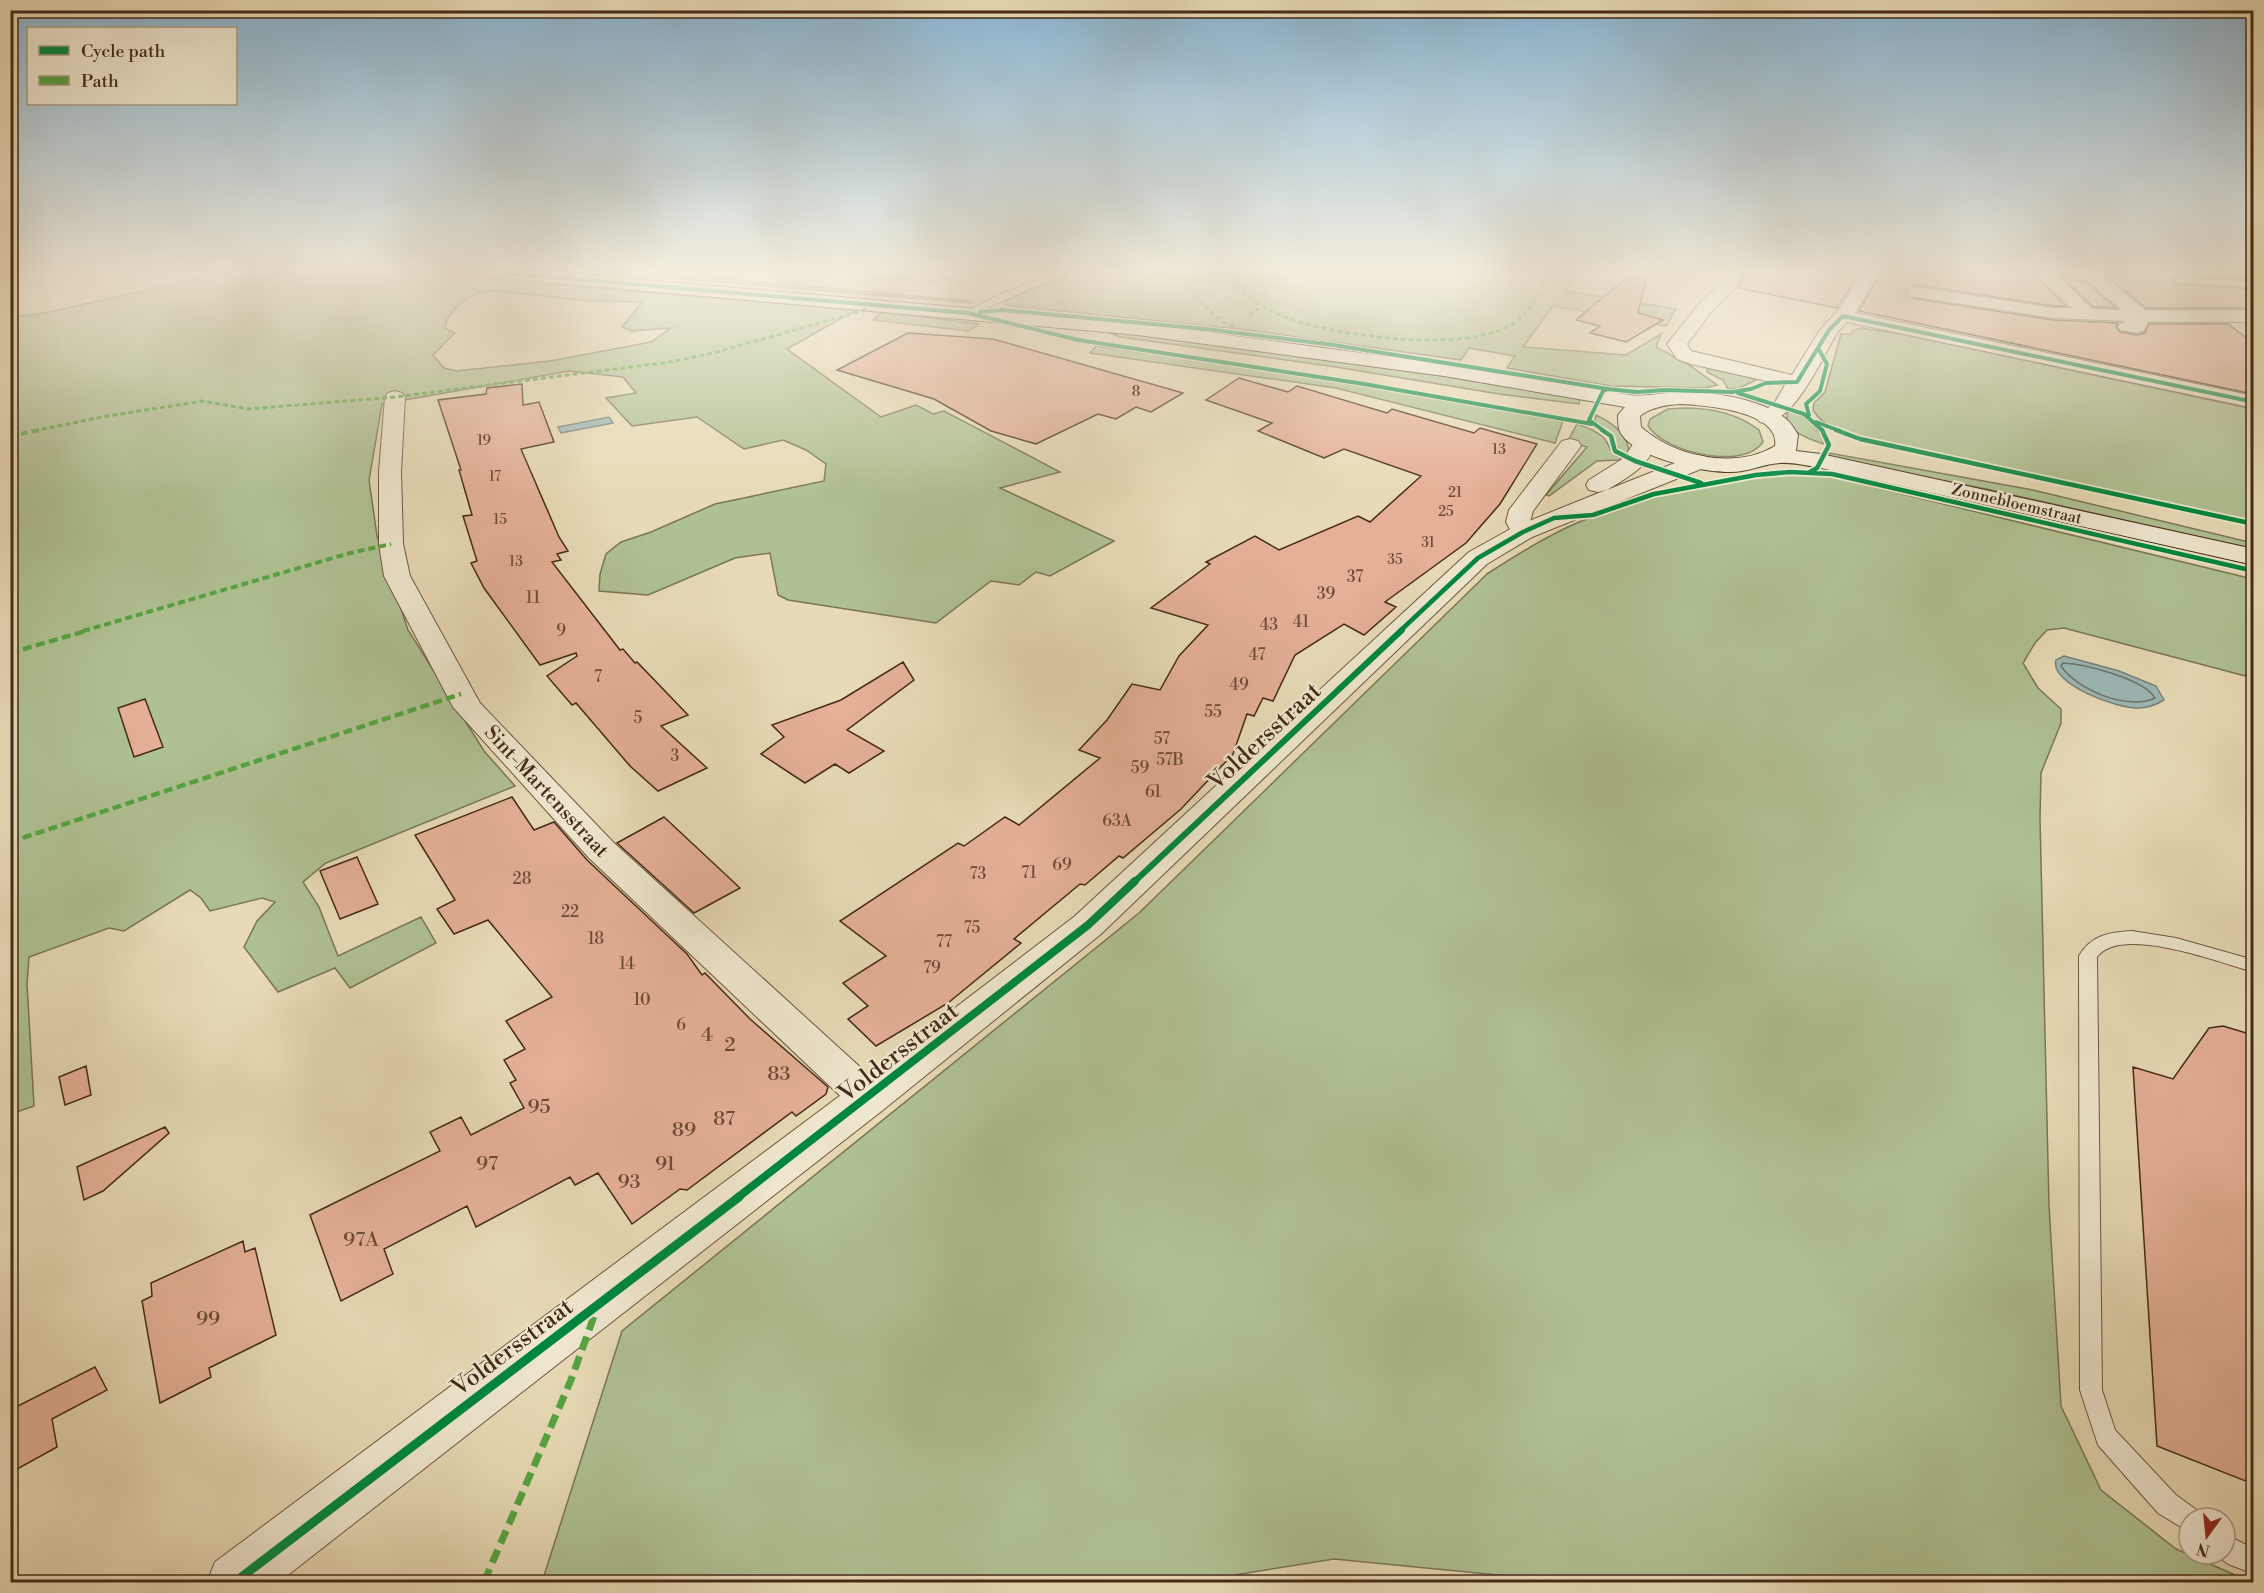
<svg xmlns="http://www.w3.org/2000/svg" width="2264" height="1593" viewBox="0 0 2264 1593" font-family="'Libre Bodoni',serif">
	<rect width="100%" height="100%" fill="#e7dab5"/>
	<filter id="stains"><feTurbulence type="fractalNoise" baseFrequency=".00333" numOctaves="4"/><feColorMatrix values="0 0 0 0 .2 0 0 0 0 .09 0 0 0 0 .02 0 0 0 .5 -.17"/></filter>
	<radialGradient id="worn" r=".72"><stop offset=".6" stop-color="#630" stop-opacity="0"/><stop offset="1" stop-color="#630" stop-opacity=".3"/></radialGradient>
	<!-- green -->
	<path fill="#afc192" stroke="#7a7654" stroke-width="1.5" fill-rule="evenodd" d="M230,271H393L856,310L787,349L881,417L916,405L933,414L944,411L1060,472L1000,488L1114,541L1050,576L1036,572L1019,585L991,581L936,623L788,600L778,595L770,553L735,558L648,595L599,591L600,574L606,554L621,542L651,532L715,504L824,481L826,464L806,450L783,440L744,449L697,417L632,426L606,398L636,393L623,377L569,371L382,404L369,480L377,536L408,630L484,751L515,786L326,863L303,882L319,907L338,956L421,917L436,943L350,988L335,968L278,992L244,947L257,921L275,902L262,898L210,911L201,898L190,890L124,931L109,928L29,957L27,984L34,1106L11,1114L10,317L45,313ZM497,291L590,301L642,302L622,327L632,331L671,328L651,342L550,361L456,371L444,368L433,355L455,333L445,328C445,315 465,297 477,293C483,291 491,292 497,291Z
		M805,271H967L938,282Z
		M1077,271H1580L1566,291L1676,309L1666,326L1553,306L1523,347L1626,355L1661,334L1656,347L1686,363L1717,385L1705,388L1611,386L1507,368L1515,356L1469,348L1461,360L1240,329L1011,306L1005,304V301Z
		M673,274L969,301L973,303L659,277Z
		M883,312L979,324L969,331L873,320Z
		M1860,328L1901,334L2253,409V521L1889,443C1864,437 1827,434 1813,410L1814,403L1825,392L1841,334H1851L1852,331Z
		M1110,330L1268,347L1580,398L1579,404L1499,394L1336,367L1120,337L1107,332Z
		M1096,346L1272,370L1563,421L1555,443L1336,388L1090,353Z
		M1707,368L1752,378L1756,380L1739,388L1728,389L1723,380L1707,372Z
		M1684,408C1711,408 1737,413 1759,430L1763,442C1744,471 1664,452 1648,426L1650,419L1668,409Z
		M1789,410C1804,415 1820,427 1824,444C1811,440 1778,429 1789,410Z
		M1596,415C1613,423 1629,435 1629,454L1623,456L1615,451L1618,448C1614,434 1605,429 1594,423Z
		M1577,424C1586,427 1595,430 1603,437C1612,446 1606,451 1621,458L1619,460L1597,461L1549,496L1546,495L1587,447L1568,441Z
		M1829,453L2033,490L2253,543V549L1986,489L1826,458Z
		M1801,473L1825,475L1882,489L2253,579V678L2064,628L2047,630L2035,643L2023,663L2038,688L2061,709V723L2041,773L2040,818L2049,1206L2061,1406L2101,1490L2176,1549L2251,1582H1570L1334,1559L1216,1578L1200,1582H542L622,1331L1139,913L1487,574C1516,555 1546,536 1579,522C1648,494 1726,476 1801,473Z"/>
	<!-- water -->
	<path fill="#9ab8b7" stroke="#788077" stroke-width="1.5" d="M609,417L613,423L561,433L558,427Z
		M2064,656L2119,671L2156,686L2164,700C2156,705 2147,708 2138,708C2118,709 2049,684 2056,660Z"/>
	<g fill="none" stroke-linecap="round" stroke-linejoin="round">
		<!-- shore -->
		<path stroke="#6f7267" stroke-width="1.5" d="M2063,663C2085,664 2144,679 2155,698C2128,711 2077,690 2061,666Z"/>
	</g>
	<!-- building -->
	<path fill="#e5b096" stroke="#442b17" stroke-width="1.5" d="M1635,271H1648L1638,313L1663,320L1626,342L1590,333L1600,326L1576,320Z
		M1747,271H1861L1837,308L1738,288Z
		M1882,271H2038L2036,275L2039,280L2066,306H2053L1917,285L1909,287L1906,292L1911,298L2053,320L2118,323L2116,327L2120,332L2137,335L2145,333L2149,324H2228L2253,343V394L1859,311Z
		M2060,271H2063L2066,277L2087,283L2116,308L2093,307L2059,274Z
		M2100,271H2253V280L2178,276L2172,279L2175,284L2253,289V308H2146Z
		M908,333L993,339L1183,393L1151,412L1136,407L1116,419L1098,414L1036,444L991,431L934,399L837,370Z
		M1239,378L1288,392L1297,386L1387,413L1392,409L1474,433L1480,428L1537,444L1500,504L1466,543L1385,602L1396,607L1364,635L1344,624L1295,655L1273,701L1263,698L1254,716L1247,714L1233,754L1181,809L1123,858L1119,856L1085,885L1080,884L1014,939L1021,943L948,1003L876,1046L848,1019L868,1006L843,983L886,956L840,921L958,843L964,846L1005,817L1019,825L1100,758L1079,750L1107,720L1132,684L1160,690L1179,656L1208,625L1151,608L1210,564L1206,562L1255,536L1279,550L1358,516L1370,522L1421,476L1344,449L1324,458L1258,431L1272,423L1206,400Z
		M522,384L523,405L539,402L554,442L521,449L559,537L568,551L557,554L561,560L552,562L620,650L623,649L635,663L637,662L688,715L661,726L707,768L658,791L630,766L576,703L572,705L547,676L577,656L576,653L540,665L484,588L471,563L477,561L463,516L472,515L459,470H461L438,400L486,394L487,388Z
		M903,662L914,680L847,730L884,751L849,773L835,764L805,783L761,754L784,737L772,725L841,700Z
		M145,699L163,747L134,757L118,708Z
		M512,797L534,830L554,822L587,860L687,954L702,975L705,973L750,1019L828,1087L826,1094L796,1116L792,1112L687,1190L680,1189L632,1224L598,1173L575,1185L570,1177L476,1227L467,1206L384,1249L393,1274L341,1301L310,1215L440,1151L430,1132L461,1117L471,1135L524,1108L510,1083L516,1080L504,1060L525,1049L506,1021L552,997L488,920L454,934L437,909L455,900L415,835Z
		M664,817L740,888L694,913L617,843Z
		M357,857L378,904L340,919L320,871Z
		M2223,1026L2253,1035V1484L2157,1446L2133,1067L2173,1079L2209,1028Z
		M86,1066L91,1095L65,1105L59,1077Z
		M165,1127L169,1133L103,1191L84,1200L77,1167Z
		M243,1241L245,1252L255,1248L276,1335L209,1368L211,1377L160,1403L142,1301L152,1296L151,1283Z
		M95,1367L107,1390L52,1419L57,1447L10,1473V1410Z"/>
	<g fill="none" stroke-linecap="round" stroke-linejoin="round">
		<!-- minor-tunnel -->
		<path stroke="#c6b795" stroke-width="20" stroke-dasharray="20 10" stroke-linecap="butt" d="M1893,287L1917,292"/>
		<!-- service casing -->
		<g stroke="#6d573e" stroke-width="2">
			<path id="service" d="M913,271H954L964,277L960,279L951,275L917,273Z
				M1059,271H1070L971,315L964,313L994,297Z
				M2178,278L2254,282V287L2175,282L2174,280Z
				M2132,931L2176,938L2254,960V972C2220,963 2121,924 2097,957L2102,1390L2115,1430L2176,1495L2198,1511L2200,1518H2189V1532L2158,1513L2098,1445L2080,1390L2079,956C2091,935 2110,932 2132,931Z
				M2225,1534L2254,1549V1574L2228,1564L2216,1555L2225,1554Z"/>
		</g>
		<!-- minor casing -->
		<g stroke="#6d573e" stroke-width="2">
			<path id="minor" d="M1728,271H1745L1733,291L1712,311L1687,344L1691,351L1792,375L1820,330L1841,307L1864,271H1880L1855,313L2254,396V408L1847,322L1837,333C1823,356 1791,430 1760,422L1756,418L1775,402L1785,385L1691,364L1677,359L1667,344L1700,303L1720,284Z
				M2041,271H2058L2056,274L2092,309L2122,310L2088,281L2067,275L2065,271H2091L2100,273L2145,310H2254V322H2148L2144,331L2137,333L2120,330L2118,326L2125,321L2053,318L1917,297L1911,296L1908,292L1911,288L1917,287L2053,308H2072L2041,279L2038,275Z
				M395,391L402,393L405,397L401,472L403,544L410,576L480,703L613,842L882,1087L888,1098L882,1109L868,1114L854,1109L589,858L453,707L384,576L379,544V472L385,397L388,393Z
				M1570,439L1578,441L1581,446L1533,511L1530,522L1535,532L1532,537L1523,539L1514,537L1506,522L1509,510L1562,441Z"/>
		</g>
		<!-- tertiary casing -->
		<g stroke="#6d573e" stroke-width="2">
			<path id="tertiary" d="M1645,436L1653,438L1656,443C1648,467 1628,477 1607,490L1690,457L1698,455L1706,457L1710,462L1706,467L1532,537L1487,564L1101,934L883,1110L279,1582H207L215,1562L853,1086L1075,916L1469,552L1514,527L1606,490L1598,492L1589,490L1586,485L1589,480L1624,458L1637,438Z"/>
		</g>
		<!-- secondary casing -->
		<g stroke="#442b17" stroke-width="2">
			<path id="secondary" d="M472,271H540L1138,323L1444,364L1630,395C1646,397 1661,393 1676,392C1706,390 1765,399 1787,420C1792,424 1795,430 1798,435L1796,451L1821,454L2254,549V565L1821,468C1808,466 1793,462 1780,463C1763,464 1748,472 1731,472C1705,473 1628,457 1619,429C1618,425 1618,419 1618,415L1625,407L1444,376L1138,335L481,276L475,275ZM1680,404C1704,405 1781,411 1775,446C1735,470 1675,457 1641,427L1640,416C1651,407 1666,405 1680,404Z"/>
		</g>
		<!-- service -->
		<use href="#service" fill="#efe7cf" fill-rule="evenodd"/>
		<!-- minor -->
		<use href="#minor" fill="#efe7cf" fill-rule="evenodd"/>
		<!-- tertiary -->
		<use href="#tertiary" fill="#efe7cf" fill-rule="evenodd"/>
		<!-- secondary -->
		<use href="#secondary" fill="#efe7cf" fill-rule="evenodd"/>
		<!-- quiet-far3 -->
		<path stroke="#55a440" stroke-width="3" stroke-dasharray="5 3" stroke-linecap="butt" d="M1246,271L1232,284C1250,297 1269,312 1290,319C1340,337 1479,356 1521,318C1534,306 1540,286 1549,271
			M893,281L920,271
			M1190,286L1185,287L1224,323L1234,327
			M1185,287L1192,281L1220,271
			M1250,316L1255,310L1264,308
			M34,431L102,417L202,401L248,409L395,397L670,362L713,353L862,311L868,306"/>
		<!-- quiet-far2 -->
		<path stroke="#55a440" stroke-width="4" stroke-dasharray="7 4" stroke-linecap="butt" d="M10,436L41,430
			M83,631L350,553L391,544"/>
		<!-- quiet-far1 -->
		<path stroke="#55a440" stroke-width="4.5" stroke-dasharray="9 4.5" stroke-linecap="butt" d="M10,653L89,630
			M10,842L461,694"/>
		<!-- quiet -->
		<path stroke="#55a440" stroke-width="7" stroke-dasharray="14 7" stroke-linecap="butt" d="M484,1582L571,1380L597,1308"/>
		<!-- cycleway-far4 casing -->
		<g stroke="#efe7cf" stroke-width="6">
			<path id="cycleway-far4" d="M481,271L968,313L1078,340L1364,384L1592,424
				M980,312L1002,310L1206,329L1327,344L1608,389
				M1738,393L1804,414L1823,431
				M1809,415L1806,404L1820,391L1827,364L1818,348
				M1816,422L1840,431
				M1604,431L1589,420L1603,391L1608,389L1637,392L1665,390L1732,392L1751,389L1766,383L1797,382L1829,330L1843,316L2254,402"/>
		</g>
		<!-- cycleway-far3 casing -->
		<g stroke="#efe7cf" stroke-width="8">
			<path id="cycleway-far3" d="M1602,430L1611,436L1615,451L1635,461L1701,483
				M1836,430L1860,439L2254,524
				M1810,472L1817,468L1829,445L1822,430
				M1400,631L1478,558L1523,532L1554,518L1593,515L1654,494L1756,475L1790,472L1832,474L2254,571"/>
		</g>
		<!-- cycleway-far2 casing -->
		<g stroke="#efe7cf" stroke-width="10">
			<path id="cycleway-far2" d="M1133,883L1402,630"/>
		</g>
		<!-- cycleway-far1 casing -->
		<g stroke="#efe7cf" stroke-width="11">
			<path id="cycleway-far1" d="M737,1198L1088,925L1135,881"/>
		</g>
		<!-- cycleway casing -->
		<g stroke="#efe7cf" stroke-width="13">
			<path id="cycleway" d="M235,1582L739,1197"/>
		</g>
		<!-- cycleway-far4 -->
		<use href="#cycleway-far4" stroke="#00873e" stroke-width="4"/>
		<!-- cycleway-far3 -->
		<use href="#cycleway-far3" stroke="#00873e" stroke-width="4.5"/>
		<!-- cycleway-far2 -->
		<use href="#cycleway-far2" stroke="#00873e" stroke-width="6"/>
		<!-- cycleway-far1 -->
		<use href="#cycleway-far1" stroke="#00873e" stroke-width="8"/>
		<!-- cycleway -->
		<use href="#cycleway" stroke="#00873e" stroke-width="9"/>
	</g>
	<!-- sky -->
	<linearGradient id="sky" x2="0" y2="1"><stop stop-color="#89b6d4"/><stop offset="0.55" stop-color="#f4eede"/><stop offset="1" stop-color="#f4eede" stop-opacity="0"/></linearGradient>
	<rect width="2264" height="494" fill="url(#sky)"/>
	<g text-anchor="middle" stroke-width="4.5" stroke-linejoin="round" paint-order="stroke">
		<!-- far-number labels -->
		<g font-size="14" fill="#6c4c37">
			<text x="1136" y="396">8</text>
			<text x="484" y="445">19</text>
			<text x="1499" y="454">13</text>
			<text x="495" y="481">17</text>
			<text x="1455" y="497">21</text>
			<text x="1446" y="516">25</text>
			<text x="500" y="524">15</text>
			<text x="1428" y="547">31</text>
			<text x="1395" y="564">35</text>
			<text x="516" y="566">13</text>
		</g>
		<!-- far-street labels -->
		<g font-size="16" fill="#442b17" stroke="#efe7cf">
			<text transform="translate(2017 503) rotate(13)" y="6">Zonnebloemstraat</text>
		</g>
		<!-- number labels -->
		<g font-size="16" fill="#6c4c37">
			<text x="1355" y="582">37</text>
			<text x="1326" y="599">39</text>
			<text x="533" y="603">11</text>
			<text x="1301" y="627">41</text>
			<text x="1269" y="630">43</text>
			<text x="561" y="636">9</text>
			<text x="1257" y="660">47</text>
			<text x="598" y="682">7</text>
			<text x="1239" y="690">49</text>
			<text x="1213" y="717">55</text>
			<text x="638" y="723">5</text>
			<text x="1162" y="744">57</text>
			<text x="675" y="761">3</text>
			<text x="1170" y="765">57B</text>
			<text x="1140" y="773">59</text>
			<text x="1153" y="797">61</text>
			<text x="1117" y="826">63A</text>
			<text x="1062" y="870">69</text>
			<text x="1029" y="878">71</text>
			<text x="978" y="879">73</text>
			<text x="522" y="884">28</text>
			<text x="570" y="917">22</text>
			<text x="972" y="933">75</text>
			<text x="596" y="944">18</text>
			<text x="944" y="947">77</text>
			<text x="627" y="969">14</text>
			<text x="932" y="973">79</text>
			<text x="642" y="1005">10</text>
			<text x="681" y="1030">6</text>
		</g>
		<!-- street labels -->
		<g font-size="20" fill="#442b17" stroke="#efe7cf">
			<text transform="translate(547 791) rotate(47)" y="7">Sint-Martensstraat</text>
		</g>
		<!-- near-number labels -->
		<g font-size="20" fill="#6c4c37">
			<text x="707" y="1041">4</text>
			<text x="730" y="1051">2</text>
			<text x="779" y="1080">83</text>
			<text x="539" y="1113">95</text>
			<text x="724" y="1125">87</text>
			<text x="684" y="1136">89</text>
			<text x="487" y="1170">97</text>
			<text x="665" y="1170">91</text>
			<text x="629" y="1188">93</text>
			<text x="361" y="1246">97A</text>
			<text x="208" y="1325">99</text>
		</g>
		<!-- near-street labels -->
		<g font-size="24" fill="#442b17" stroke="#efe7cf">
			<text transform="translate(1264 736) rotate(-43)" y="8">Voldersstraat</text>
			<text transform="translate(898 1052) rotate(-38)" y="8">Voldersstraat</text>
			<text transform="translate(512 1347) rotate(-37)" y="8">Voldersstraat</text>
		</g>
	</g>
	<!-- margin -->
	<rect width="2264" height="1593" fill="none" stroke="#e7dab5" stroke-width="36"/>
	<rect x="12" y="12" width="2240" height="1569" fill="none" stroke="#442b17" stroke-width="3"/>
	<rect x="18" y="18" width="2228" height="1557" fill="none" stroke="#442b17" stroke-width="1.5"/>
	<!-- legend -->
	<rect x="27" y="27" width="210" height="78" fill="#efe7cf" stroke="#ab9c85" stroke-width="1.5"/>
	<rect x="39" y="46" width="30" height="9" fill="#00873e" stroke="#ab9c85" stroke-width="1.5"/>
	<text x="81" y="57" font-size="18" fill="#442b17">Cycle path</text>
	<rect x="39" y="76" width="30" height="9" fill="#55a440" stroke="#ab9c85" stroke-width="1.5"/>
	<text x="81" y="87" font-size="18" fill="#442b17">Path</text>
	<!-- north arrow -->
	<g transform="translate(2207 1536) rotate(195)"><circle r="28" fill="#efe7cf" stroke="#ab9c85" stroke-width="1.5"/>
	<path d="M0-4.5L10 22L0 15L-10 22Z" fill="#8f2418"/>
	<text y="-9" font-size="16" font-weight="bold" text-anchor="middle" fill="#442b17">N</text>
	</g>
	<rect width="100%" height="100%" filter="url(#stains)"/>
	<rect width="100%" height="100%" fill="url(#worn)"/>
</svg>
